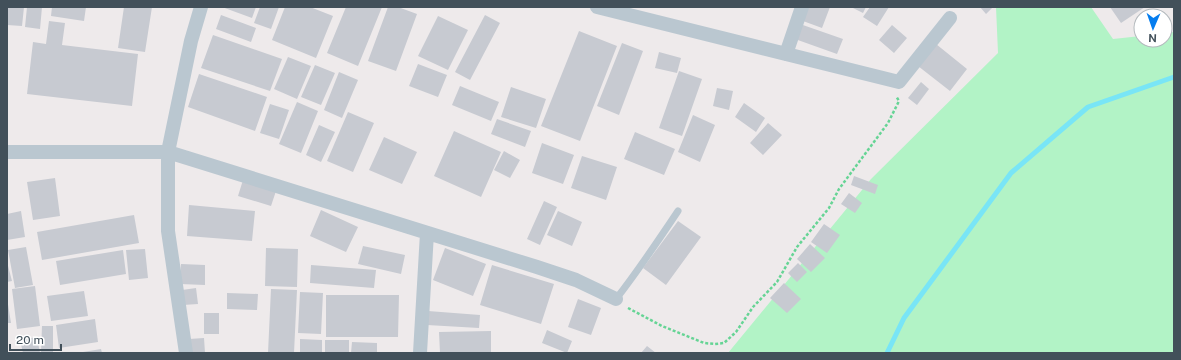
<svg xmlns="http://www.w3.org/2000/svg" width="1181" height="360" viewBox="0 0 1181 360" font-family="'Public Sans',sans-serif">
	<rect width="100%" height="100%" fill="#eeeaeb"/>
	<!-- green -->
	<path fill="#b2f3c6" d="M996,7H1091L1113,39L1141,36V40H1165V33L1174,32V353H728L871,179L998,53Z"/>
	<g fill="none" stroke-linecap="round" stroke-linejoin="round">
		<!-- stream -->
		<path stroke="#79e5f6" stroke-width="5" d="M887,353L904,318L1011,173L1088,107L1174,77"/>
	</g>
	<!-- building -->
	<path fill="#c7cad1" d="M7,7H24L22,26L7,25Z
		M27,7H42L40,29L25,27Z
		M52,7H86L84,21L51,16Z
		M124,7H152L145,52L118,48Z
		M222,7H256L252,18Z
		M260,7H279L271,29L254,23Z
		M285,7H310L333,16L316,58L272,40Z
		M346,7H382L358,66L327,53Z
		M388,7H398L417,14L396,71L368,61Z
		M808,7H830L822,28L803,21Z
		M851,7H866L863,13Z
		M870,7H889L877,26L863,17Z
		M980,7H993L986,14Z
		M1110,7H1145L1121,23Z
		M221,15L256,28L251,42L216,29Z
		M485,15L500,23L470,80L455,72Z
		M438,16L468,30L448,70L418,56Z
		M49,21L65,23L62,45L138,54L132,106L27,94L33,42L46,44Z
		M800,24L843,39L837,54L795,39Z
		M892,25L907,38L894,53L879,40Z
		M579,31L617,46L580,141L541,126Z
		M213,35L282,59L270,91L201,68Z
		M622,43L643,51L619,115L597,106Z
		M936,44L967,69L950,91L918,66Z
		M659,52L681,58L677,73L655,68Z
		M288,57L311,66L297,99L274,89Z
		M418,64L447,75L438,97L409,86Z
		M315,65L335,73L321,105L301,97Z
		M679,71L702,79L682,136L659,128Z
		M339,72L358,80L342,118L324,110Z
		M199,74L267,97L255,131L188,107Z
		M921,82L929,89L917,105L908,98Z
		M460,86L499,102L491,121L452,105Z
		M511,87L546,99L536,128L501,117Z
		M717,88L733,91L729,110L713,106Z
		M297,102L318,111L301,153L279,144Z
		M744,103L765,118L756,132L735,117Z
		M270,104L289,110L279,139L260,133Z
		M348,112L374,123L353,172L327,161Z
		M693,115L715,125L700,162L678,152Z
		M497,119L531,131L525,147L491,134Z
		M768,123L782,135L763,155L750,143Z
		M319,125L335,132L321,162L306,155Z
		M454,131L501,152L481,197L434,176Z
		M635,132L675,149L664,175L624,159Z
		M384,137L417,152L402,184L369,170Z
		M542,143L574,155L563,184L532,173Z
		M504,151L520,160L510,178L494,170Z
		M582,156L617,167L606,200L571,188Z
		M854,176L878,185L875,194L851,185Z
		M55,178L60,216L33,220L27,182Z
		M243,180L276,191L271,206L238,196Z
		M849,193L862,203L855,213L841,204Z
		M544,201L557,207L540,245L527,239Z
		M189,205L255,211L252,241L187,236Z
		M321,210L358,227L346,252L310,236Z
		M21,211L25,237L7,240V214Z
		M558,211L582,222L572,246L547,235Z
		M134,215L139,243L42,260L37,232Z
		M678,221L701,237L666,285L643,268Z
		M824,224L840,235L827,253L811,242Z
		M810,244L825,258L811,272L797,259Z
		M363,246L405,255L401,274L358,264Z
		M26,247L33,285L15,288L8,250Z
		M266,248L298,249L297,287L265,286Z
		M445,248L486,264L473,296L433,280Z
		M145,249L148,278L129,280L126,250Z
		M123,250L126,274L60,285L56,261Z
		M7,262L12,281L7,282Z
		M798,263L807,272L797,282L788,273Z
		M181,264L205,265V285L180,284Z
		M311,265L376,270L374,288L310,283Z
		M492,265L554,284L541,324L480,305Z
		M784,283L801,299L787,313L770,298Z
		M35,286L40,326L17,329L12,289Z
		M196,288L198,304L183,305L182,290Z
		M271,289L297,290L294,353H268Z
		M84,291L88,316L51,321L47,296Z
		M300,292L323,293L321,334L298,333Z
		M227,293L258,294L257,310L227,309Z
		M326,295H399L398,337H326Z
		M7,298L11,323H7Z
		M578,299L601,308L591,335L568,327Z
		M428,311L480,315L479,328L427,325Z
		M204,313H219V334H204Z
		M95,319L98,342L59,348L56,325Z
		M42,326H53V353H41Z
		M547,330L572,341L567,353L542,343Z
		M491,331V353H440L439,332Z
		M37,337L40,353H23L20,340Z
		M204,338L205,353H190L189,339Z
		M300,339L322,340V353H300Z
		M325,340H349V353H325Z
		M352,342L377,343V353H351Z
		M647,346L656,353H641Z
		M101,349L102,353H83V352Z"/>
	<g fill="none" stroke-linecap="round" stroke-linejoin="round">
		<!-- path -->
		<path stroke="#66d495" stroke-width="2.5" stroke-dasharray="3 2" stroke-linecap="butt" d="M628,308L662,326L704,343L715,344L724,343L736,332L753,307L777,282L797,247L829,208L839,189L888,123L899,101L896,96"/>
		<!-- service -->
		<path stroke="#bac7d0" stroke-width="7" d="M616,299C638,271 658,241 678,211"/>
		<!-- minor -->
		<path stroke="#bac7d0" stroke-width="14" d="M597,7L899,82L950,18
			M786,54L802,7
			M7,152H168L537,267L576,280L616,299
			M186,353L168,231V152L191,41L201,7
			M420,353L427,233"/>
	</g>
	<!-- border -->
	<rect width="1181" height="360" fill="none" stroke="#42505a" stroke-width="16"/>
	<!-- north arrow -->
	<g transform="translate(1153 28) rotate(182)"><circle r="19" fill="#ffffff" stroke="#b3b9bd"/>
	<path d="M0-3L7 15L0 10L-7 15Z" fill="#047def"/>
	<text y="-6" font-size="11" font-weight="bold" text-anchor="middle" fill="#42505a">N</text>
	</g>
	<!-- scale -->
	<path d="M10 344v6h51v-6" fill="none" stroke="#42505a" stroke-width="2"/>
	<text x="16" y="344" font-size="12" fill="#42505a" stroke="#ffffff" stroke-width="3" paint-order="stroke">20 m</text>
</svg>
